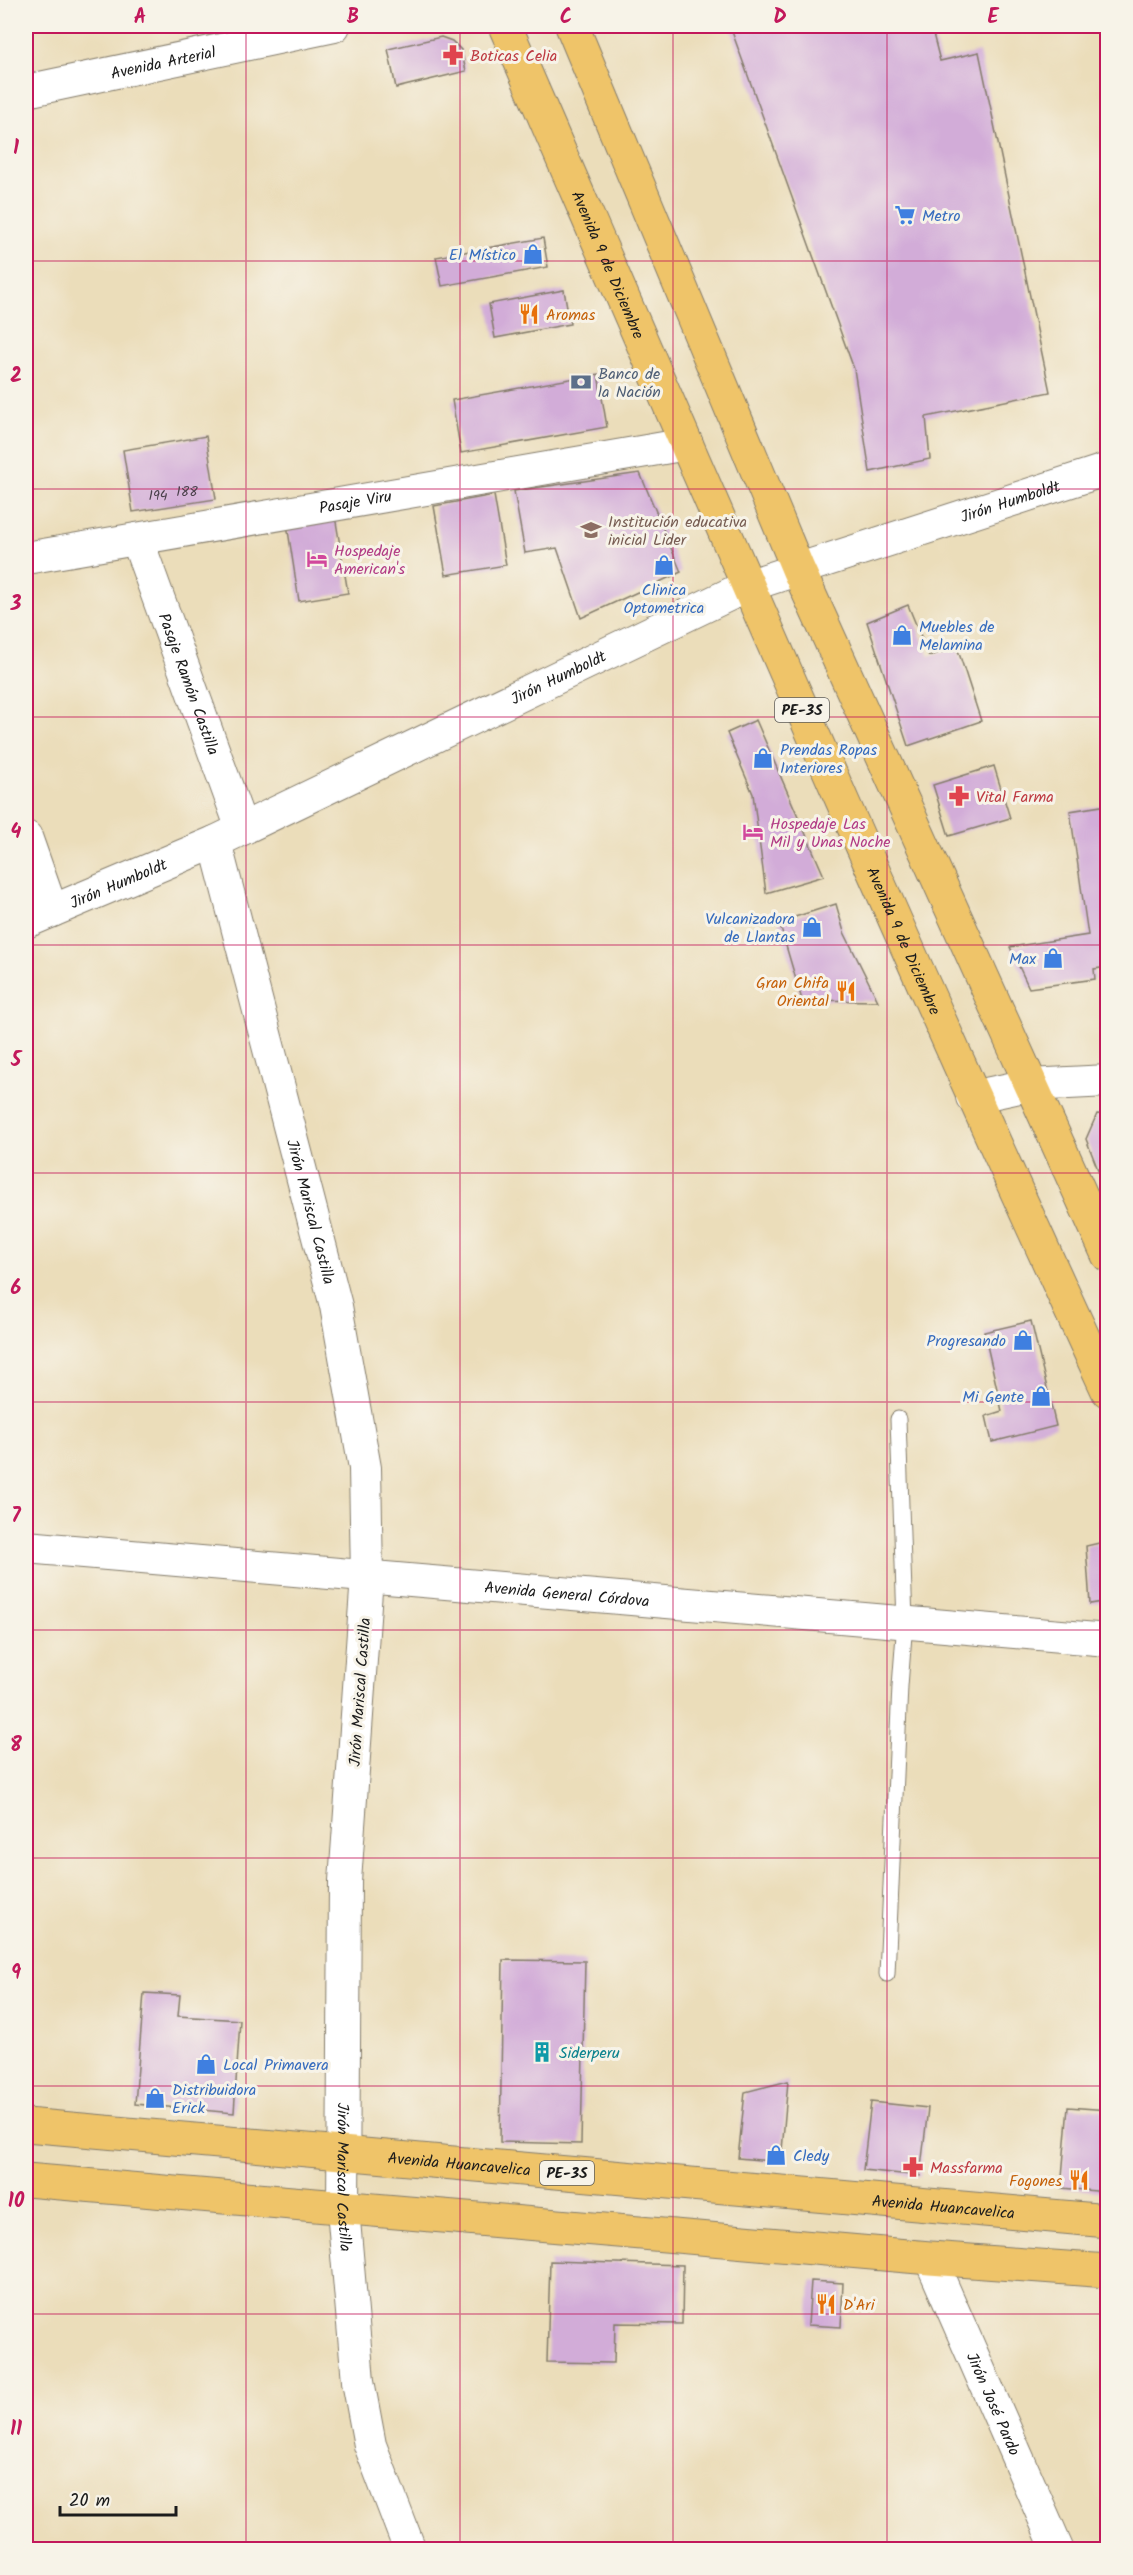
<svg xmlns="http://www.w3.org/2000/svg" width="1133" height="2575" viewBox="0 0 1133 2575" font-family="Kalam,sans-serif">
	<rect width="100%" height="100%" fill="#f7f3e8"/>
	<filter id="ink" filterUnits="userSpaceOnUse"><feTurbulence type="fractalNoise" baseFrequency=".0167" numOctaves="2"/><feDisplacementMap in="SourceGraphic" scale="12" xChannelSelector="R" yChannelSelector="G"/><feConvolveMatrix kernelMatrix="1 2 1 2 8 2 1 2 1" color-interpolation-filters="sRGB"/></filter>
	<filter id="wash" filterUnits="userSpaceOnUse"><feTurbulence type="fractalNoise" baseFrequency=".008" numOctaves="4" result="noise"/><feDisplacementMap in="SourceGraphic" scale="24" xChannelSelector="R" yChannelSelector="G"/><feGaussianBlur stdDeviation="1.35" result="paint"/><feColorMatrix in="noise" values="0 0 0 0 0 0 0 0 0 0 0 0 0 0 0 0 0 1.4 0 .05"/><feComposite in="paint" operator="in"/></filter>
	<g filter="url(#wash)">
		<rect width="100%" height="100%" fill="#ebddba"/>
		<g id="blocks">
			<!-- building -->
			<path fill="#d2acd8" d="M730,26H931L940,61L979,52L1050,392L926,417L930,459L870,472L854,369Z
				M441,37L452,41L461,50L466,71L396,88L388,49Z
				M543,238L548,267L442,286L436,257Z
				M564,290L570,324L495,338L489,304Z
				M598,374L607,427L461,453L452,400Z
				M206,436L216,499L133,512L123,450Z
				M640,473L681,572L581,618L557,548L525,553L514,491Z
				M494,495L506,565L446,575L434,506Z
				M335,516L348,593L299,601L287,524Z
				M908,605L929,656L957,647L981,721L908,746L867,622Z
				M756,720L824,876L766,893L753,794L727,733Z
				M994,766L1010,818L949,836L933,785Z
				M1108,805V967L1094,969L1095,979L1029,988L1010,947L1088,935L1070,811Z
				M836,904L844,932L878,1001L802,1000L779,922Z
				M1097,1114L1108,1115V1180H1102L1086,1139Z
				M1031,1321L1056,1426L992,1442L986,1416L1002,1411L984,1332Z
				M1108,1541V1601L1090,1604L1086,1546Z
				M503,1960L585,1961L581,2144L500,2142Z
				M144,1993L180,1995L178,2016L240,2020L234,2113L135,2104Z
				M788,2081L781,2162L738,2158L745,2092Z
				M871,2102L928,2108L920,2176L863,2170Z
				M1068,2107L1108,2110V2192L1061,2188Z
				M550,2261L683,2265L682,2324L615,2323L614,2363L547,2362Z
				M811,2281L843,2283L841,2327L808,2325Z"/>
		</g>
	</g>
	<g filter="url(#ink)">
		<use href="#blocks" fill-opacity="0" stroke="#847c6b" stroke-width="1.5"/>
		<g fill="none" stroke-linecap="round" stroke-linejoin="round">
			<!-- service casing -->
			<g stroke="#847c6b" stroke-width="17">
				<path id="service" d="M887,1974L900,1686L905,1622L898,1419"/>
			</g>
			<!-- minor casing -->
			<g stroke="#847c6b" stroke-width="34">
				<g id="minor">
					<path id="s1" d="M26,91L334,26"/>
					<path id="s2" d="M137,539L242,829"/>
					<path id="s3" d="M26,558L687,444"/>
					<path d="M26,837L52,911"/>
					<path id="s4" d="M215,842L336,1306L365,1468L367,1577L345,1881L343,2209L358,2381L370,2445L410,2550"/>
					<path id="s5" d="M26,922L215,842L747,586L1108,469"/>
					<path d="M972,1097L1029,1085L1108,1081"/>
					<path id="s6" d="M26,1547L1108,1640"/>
					<path id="s7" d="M930,2258L1058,2550"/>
				</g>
			</g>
			<!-- primary casing -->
			<g stroke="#847c6b" stroke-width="35">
				<g id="primary">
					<path id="s8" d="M505,26C703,482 899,939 1108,1391"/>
					<path d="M572,26L798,569L1108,1255"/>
				</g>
			</g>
			<!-- trunk casing -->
			<g stroke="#847c6b" stroke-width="35">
				<g id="trunk">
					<path id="s9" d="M26,2125L1108,2221"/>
					<path d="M26,2180L930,2258L1108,2271"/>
				</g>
			</g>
			<!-- service -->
			<use href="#service" stroke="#fff" stroke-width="15"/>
			<!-- minor -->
			<use href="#minor" stroke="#fff" stroke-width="32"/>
			<!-- primary -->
			<use href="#primary" stroke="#efc469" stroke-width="33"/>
			<!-- trunk -->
			<use href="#trunk" stroke="#efc469" stroke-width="33"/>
		</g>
	</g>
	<!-- grid -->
	<path fill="none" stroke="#c2185b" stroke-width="1.5" stroke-opacity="0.55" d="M246,26V2550M460,26V2550M673,26V2550M887,26V2550M26,261H1108M26,489H1108M26,717H1108M26,945H1108M26,1173H1108M26,1402H1108M26,1630H1108M26,1858H1108M26,2086H1108M26,2314H1108"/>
	<!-- icons -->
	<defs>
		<g id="pharmacy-bare" transform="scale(1.62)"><path d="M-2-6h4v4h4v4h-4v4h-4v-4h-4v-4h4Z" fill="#e0444e" stroke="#f7f3e8" stroke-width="2.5" paint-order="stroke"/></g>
		<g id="supermarket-bare" transform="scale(1.62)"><path d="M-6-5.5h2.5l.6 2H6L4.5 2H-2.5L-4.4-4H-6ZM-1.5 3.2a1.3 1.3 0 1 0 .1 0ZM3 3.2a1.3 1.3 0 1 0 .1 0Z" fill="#3f7fe0" stroke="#f7f3e8" stroke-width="2.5" paint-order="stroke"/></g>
		<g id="shop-bare" transform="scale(1.62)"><path d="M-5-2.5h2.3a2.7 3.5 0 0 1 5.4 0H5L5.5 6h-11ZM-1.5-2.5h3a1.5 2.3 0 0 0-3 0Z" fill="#3f7fe0" stroke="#f7f3e8" stroke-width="2.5" paint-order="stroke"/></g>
		<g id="restaurant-bare" transform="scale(1.62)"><path d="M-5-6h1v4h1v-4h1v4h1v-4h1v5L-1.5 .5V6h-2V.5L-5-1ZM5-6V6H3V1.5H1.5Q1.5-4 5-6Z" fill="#e8710a" stroke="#f7f3e8" stroke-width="2.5" paint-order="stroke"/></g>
		<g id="bank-bare" transform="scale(1.62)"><path d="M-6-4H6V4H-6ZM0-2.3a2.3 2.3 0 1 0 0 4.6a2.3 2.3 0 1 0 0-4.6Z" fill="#5c6f8a" stroke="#f7f3e8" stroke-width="2.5" paint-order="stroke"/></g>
		<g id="school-bare" transform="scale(1.62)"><path d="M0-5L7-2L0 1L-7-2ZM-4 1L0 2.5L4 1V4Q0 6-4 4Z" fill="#8d6e63" stroke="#f7f3e8" stroke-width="2.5" paint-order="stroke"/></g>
		<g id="hotel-bare" transform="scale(1.62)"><path d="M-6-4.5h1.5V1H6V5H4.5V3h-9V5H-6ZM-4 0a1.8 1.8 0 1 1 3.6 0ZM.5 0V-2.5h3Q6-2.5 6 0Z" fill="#d1479c" stroke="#f7f3e8" stroke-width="2.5" paint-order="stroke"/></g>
		<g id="building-bare" transform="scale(1.62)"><path d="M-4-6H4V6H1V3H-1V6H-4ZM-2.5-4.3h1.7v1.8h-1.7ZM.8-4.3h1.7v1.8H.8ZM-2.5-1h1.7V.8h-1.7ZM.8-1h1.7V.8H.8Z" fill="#0f9aa8" stroke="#f7f3e8" stroke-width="2.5" paint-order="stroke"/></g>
	</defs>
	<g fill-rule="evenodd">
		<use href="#pharmacy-bare" x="453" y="55"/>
		<use href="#supermarket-bare" x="905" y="215"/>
		<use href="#shop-bare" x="533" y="254"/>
		<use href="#restaurant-bare" x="529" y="314"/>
		<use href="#bank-bare" x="581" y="382"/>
		<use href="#school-bare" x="591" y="530"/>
		<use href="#hotel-bare" x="317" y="559"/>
		<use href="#shop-bare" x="664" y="565"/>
		<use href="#shop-bare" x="902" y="635"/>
		<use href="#shop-bare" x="763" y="758"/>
		<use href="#pharmacy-bare" x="959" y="796"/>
		<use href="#hotel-bare" x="753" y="832"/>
		<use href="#shop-bare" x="812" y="927"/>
		<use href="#shop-bare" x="1053" y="958"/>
		<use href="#restaurant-bare" x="846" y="991"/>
		<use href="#shop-bare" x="1023" y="1340"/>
		<use href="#shop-bare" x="1041" y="1396"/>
		<use href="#building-bare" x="542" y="2052"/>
		<use href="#shop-bare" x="206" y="2064"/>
		<use href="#shop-bare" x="155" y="2098"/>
		<use href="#shop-bare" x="776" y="2155"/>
		<use href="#pharmacy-bare" x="913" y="2167"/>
		<use href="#restaurant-bare" x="1079" y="2180"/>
		<use href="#restaurant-bare" x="826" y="2304"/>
	</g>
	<g text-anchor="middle" stroke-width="6" stroke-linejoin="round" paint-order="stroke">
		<!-- number labels -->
		<g font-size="14" fill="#4a404b">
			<text x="187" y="496">188</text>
			<text x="158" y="500">194</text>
		</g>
		<!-- shield labels -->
		<g fill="#f7f3e8" stroke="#5e5c59" stroke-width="1.5">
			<rect x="775" y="698" width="54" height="24" rx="4.5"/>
			<rect x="540" y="2161" width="54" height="24" rx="4.5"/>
		</g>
		<g font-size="15" font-weight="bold" fill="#1c1c1c">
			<text x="802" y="715">PE-3S</text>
			<text x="567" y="2178">PE-3S</text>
		</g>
		<!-- health labels -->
		<g font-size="16" fill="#be3a42" stroke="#f7f3e8" text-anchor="start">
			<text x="470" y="61">Boticas Celia</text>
			<text x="976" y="802">Vital Farma</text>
			<text x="930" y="2173">Massfarma</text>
		</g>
		<!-- street labels -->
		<g font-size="16" fill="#1c1c1c" stroke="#f7f3e8">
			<text dy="6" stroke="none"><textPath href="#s1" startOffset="140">Avenida Arterial</textPath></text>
			<text dy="6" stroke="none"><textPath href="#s8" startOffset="260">Avenida 9 de Diciembre</textPath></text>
			<text dy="6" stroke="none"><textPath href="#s3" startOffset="334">Pasaje Viru</textPath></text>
			<text dy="6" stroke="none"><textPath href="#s5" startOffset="1072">Jirón Humboldt</textPath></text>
			<text dy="6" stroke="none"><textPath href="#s5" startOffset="586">Jirón Humboldt</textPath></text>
			<text dy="6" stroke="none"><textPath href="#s2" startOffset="154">Pasaje Ramón Castilla</textPath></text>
			<text dy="6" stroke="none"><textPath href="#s5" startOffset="100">Jirón Humboldt</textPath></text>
			<text dy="6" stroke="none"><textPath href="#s8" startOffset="998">Avenida 9 de Diciembre</textPath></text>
			<text dy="6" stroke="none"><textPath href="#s4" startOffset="382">Jirón Mariscal Castilla</textPath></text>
			<text dy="6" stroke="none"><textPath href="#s6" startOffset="543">Avenida General Córdova</textPath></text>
			<text transform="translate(359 1692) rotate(-86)" y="6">Jirón Mariscal Castilla</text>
			<text dy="6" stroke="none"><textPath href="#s9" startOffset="435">Avenida Huancavelica</textPath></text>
			<text dy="6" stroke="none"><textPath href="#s4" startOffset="1354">Jirón Mariscal Castilla</textPath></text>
			<text dy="6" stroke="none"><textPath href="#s9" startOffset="921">Avenida Huancavelica</textPath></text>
			<text dy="6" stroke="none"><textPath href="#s7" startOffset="159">Jirón José Pardo</textPath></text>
		</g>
		<!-- shop labels -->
		<g font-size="16" fill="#366cbe" stroke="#f7f3e8" text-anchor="start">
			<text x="922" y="221">Metro</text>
			<text x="516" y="260" text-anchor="end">El Místico</text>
			<text x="664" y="595" text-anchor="middle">Clinica<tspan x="664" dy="18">Optometrica</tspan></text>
			<text x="919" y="632">Muebles de<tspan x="919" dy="18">Melamina</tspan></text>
			<text x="780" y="755">Prendas Ropas<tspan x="780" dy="18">Interiores</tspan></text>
			<text x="795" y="924" text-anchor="end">Vulcanizadora<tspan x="795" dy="18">de Llantas</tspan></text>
			<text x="1036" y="964" text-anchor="end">Max</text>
			<text x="1006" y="1346" text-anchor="end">Progresando</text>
			<text x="1024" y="1402" text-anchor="end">Mi Gente</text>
			<text x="223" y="2070">Local Primavera</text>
			<text x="172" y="2095">Distribuidora<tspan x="172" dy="18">Erick</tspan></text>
			<text x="793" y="2161">Cledy</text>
		</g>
		<!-- food labels -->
		<g font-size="16" fill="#c56008" stroke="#f7f3e8" text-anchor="start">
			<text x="546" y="320">Aromas</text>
			<text x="829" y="988" text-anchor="end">Gran Chifa<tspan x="829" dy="18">Oriental</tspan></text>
			<text x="1062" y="2186" text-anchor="end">Fogones</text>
			<text x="843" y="2310">D'Ari</text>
		</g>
		<!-- service labels -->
		<g font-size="16" fill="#4e5e75" stroke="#f7f3e8" text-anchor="start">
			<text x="598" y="379">Banco de<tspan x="598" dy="18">la Nación</tspan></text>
		</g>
		<!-- education labels -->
		<g font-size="16" fill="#785e54" stroke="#f7f3e8" text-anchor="start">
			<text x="608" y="527">Institución educativa<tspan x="608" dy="18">inicial Lider</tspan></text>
		</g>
		<!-- hotel labels -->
		<g font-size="16" fill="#b23c85" stroke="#f7f3e8" text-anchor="start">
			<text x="334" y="556">Hospedaje<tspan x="334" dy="18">American's</tspan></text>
			<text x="770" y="829">Hospedaje Las<tspan x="770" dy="18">Mil y Unas Noche</tspan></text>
		</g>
		<!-- culture labels -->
		<g font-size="16" fill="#0d838f" stroke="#f7f3e8" text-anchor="start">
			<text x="559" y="2058">Siderperu</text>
		</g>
	</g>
	<!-- margin -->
	<rect width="1133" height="2575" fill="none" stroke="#f7f3e8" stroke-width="66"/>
	<!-- scale -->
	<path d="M60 2506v9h116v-9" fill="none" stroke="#1c1c1c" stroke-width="3"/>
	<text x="69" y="2506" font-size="18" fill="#1c1c1c" stroke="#f7f3e8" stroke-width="4.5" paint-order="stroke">20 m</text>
	<rect x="33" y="33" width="1067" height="2509" fill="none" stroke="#c2185b" stroke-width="2"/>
	<g font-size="20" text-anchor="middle" font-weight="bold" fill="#c2185b">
		<text x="140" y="23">A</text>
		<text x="353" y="23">B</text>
		<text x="566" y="23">C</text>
		<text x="780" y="23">D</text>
		<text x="993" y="23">E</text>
		<text x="16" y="154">1</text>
		<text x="16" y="382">2</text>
		<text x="16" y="610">3</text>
		<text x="16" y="838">4</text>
		<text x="16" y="1066">5</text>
		<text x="16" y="1294">6</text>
		<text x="16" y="1522">7</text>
		<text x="16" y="1751">8</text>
		<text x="16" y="1979">9</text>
		<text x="16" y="2207">10</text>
		<text x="16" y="2435">11</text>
	</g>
</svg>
